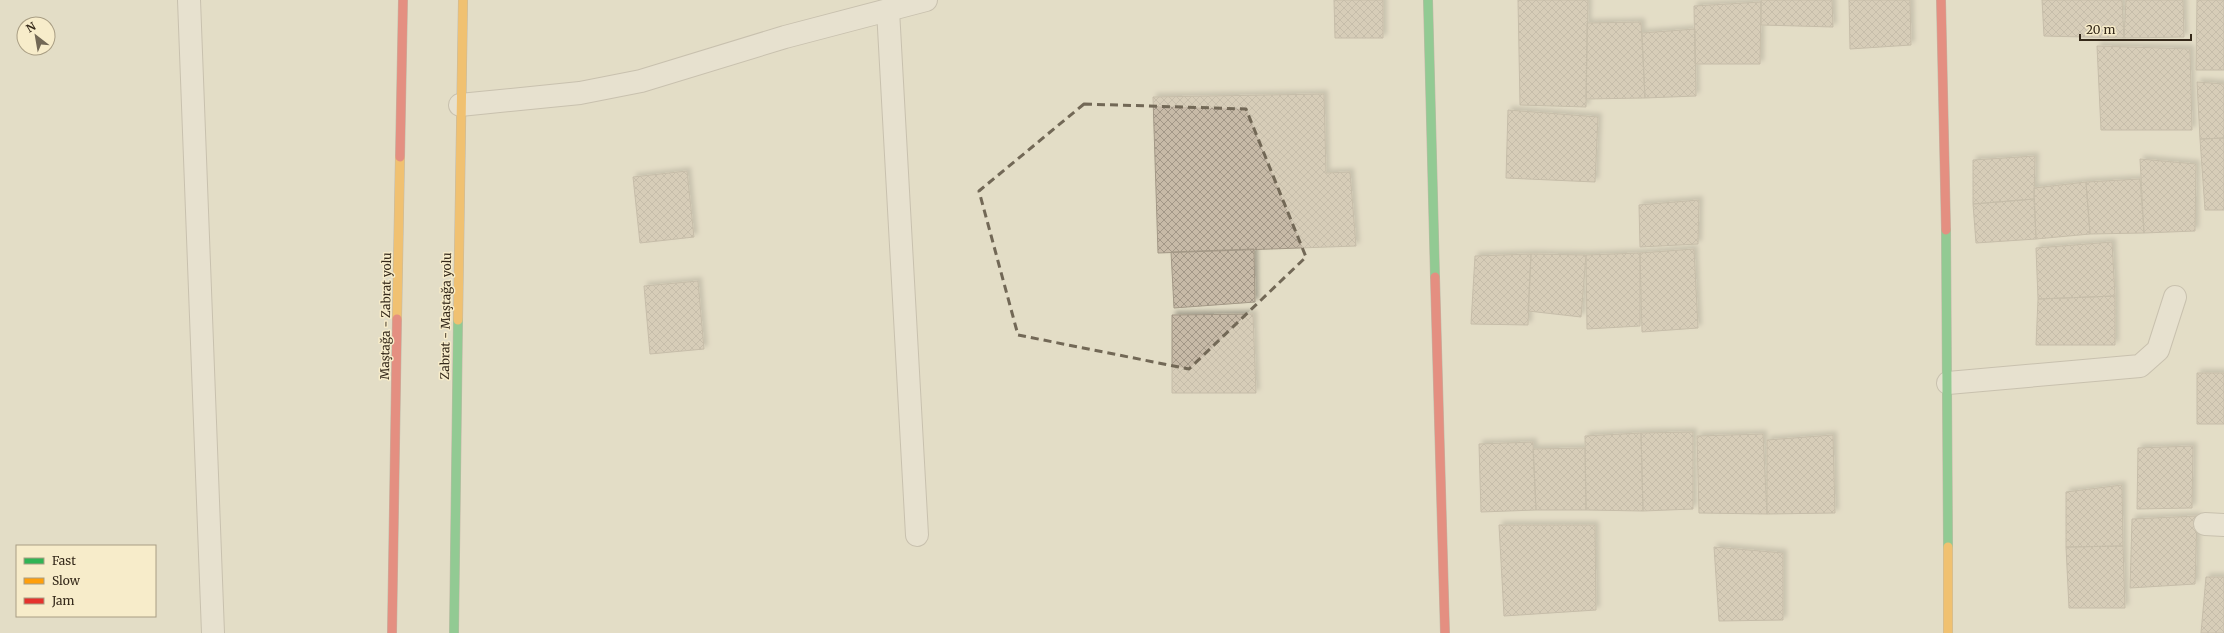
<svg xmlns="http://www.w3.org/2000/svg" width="2224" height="633" viewBox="0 0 2224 633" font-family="Merriweather,serif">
	<defs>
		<pattern id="building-cross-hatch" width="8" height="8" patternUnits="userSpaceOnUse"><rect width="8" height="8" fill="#c7baa7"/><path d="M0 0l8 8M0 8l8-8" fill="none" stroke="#a29787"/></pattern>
		<filter id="shadow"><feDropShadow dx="3.5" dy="-3.5" stdDeviation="2" flood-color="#0004"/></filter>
	</defs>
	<rect width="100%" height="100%" fill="#e3ddc6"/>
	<!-- building -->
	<path fill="url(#building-cross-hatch)" stroke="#a39886" filter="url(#shadow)" d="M1334,0H1383V38H1335Z
		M1518,0H1588L1586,107L1520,105Z
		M1761,0H1832L1833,27L1761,25Z
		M1849,0H1910L1911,45L1850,49Z
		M2042,0H2122L2124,38L2044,36Z
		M2126,0H2183L2184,37L2124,38Z
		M2197,0H2224V70H2196Z
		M1761,2L1760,64H1695L1694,6Z
		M1641,22L1645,98L1586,99L1587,23Z
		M1695,29L1696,96L1645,98L1642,33Z
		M2097,46L2190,49L2192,130H2101Z
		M2197,82L2224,84V138L2200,139Z
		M1324,94L1326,173L1350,172L1356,246L1158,253L1153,97Z
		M1508,110L1598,117L1595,182L1506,178Z
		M2224,138V210H2205L2200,139Z
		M2035,156L2034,199L1973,204V160Z
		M2140,159L2196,164L2195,231L2144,233Z
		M687,171L694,237L640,243L633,177Z
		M2140,179L2144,233L2090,234L2086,182Z
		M2086,182L2090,234L2036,239L2034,188Z
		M2034,199L2036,239L1976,243L1973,204Z
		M1699,200L1698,244L1640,247L1639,205Z
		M2112,242L2115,296L2038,299L2036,248Z
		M1254,249L1255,302L1174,308L1171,252Z
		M1694,249L1698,328L1642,332L1640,253Z
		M1640,253V326L1587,329L1586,255Z
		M1531,254L1528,325L1471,324L1475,256Z
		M1531,254L1586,255L1581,317L1528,311Z
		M698,281L704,349L650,354L644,286Z
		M2115,296V345H2036L2038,299Z
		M1253,314L1256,393H1172V315Z
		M2197,373H2224V424H2197Z
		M1693,432V509L1643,511L1641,433Z
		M1641,433L1643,511L1586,510L1585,436Z
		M1763,434L1767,514L1699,513L1697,436Z
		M1833,435L1835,513L1767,514V440Z
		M1533,442L1536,510L1481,512L1479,444Z
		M2193,446L2192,508L2137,509L2138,448Z
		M1585,448L1586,510H1536L1533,449Z
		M2122,485L2123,546L2066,547V492Z
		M2197,516L2195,584L2130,588L2132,519Z
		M1499,525H1595L1596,610L1504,616Z
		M2123,546L2125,608H2069L2066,547Z
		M1714,547L1783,553V620L1719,621Z
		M2206,577H2224V633H2201Z"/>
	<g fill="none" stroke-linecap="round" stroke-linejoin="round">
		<!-- lane casing -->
		<g stroke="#a7a091" stroke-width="24">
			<path id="lane" d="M189,0L213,633"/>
		</g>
		<!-- street casing -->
		<g stroke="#a7a091" stroke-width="24">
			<path id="street" d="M888,10L917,535
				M460,105L580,93L641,81L785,37L926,0
				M1948,383L2140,366L2158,350L2175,297
				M2205,524L2224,525"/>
		</g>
		<!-- fast casing -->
		<g stroke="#979081" stroke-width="10">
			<path id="fast" d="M1428,0L1435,277
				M1946,230L1948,547
				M454,633L458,320"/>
		</g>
		<!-- slow casing -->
		<g stroke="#979081" stroke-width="10">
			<path id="slow" d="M397,319L400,157
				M458,320L463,0
				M1948,547V633"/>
		</g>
		<!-- jam casing -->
		<g stroke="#979081" stroke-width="10">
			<path id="jam" d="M1941,0L1946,230
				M400,157L403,0
				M1435,277L1445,633
				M392,633L397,319"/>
		</g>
		<!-- lane -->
		<use href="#lane" stroke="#ebe6d9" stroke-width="22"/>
		<!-- street -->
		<use href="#street" stroke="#ebe6d9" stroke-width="22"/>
		<!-- fast -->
		<use href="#fast" stroke="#30b455" stroke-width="9"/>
		<!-- slow -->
		<use href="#slow" stroke="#ff9f0a" stroke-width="9"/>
		<!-- jam -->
		<use href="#jam" stroke="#e5322d" stroke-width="9"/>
	</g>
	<!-- marked area -->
	<path d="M0 0H2224V633H0ZM1084,104L1246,109L1306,257L1189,369L1018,335L979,191Z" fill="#e3ddc6" fill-opacity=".55" fill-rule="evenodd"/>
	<path fill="none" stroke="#726856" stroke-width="3" stroke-dasharray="8 5" stroke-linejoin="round" d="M1084,104L1246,109L1306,257L1189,369L1018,335L979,191Z"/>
	<g text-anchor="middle" stroke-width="3" stroke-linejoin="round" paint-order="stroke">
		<!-- street labels -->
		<g font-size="12" fill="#35291a" stroke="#f7ecca">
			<text transform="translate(386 316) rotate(-89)" y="4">Maştağa - Zabrat yolu</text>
			<text transform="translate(446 316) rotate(-89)" y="4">Zabrat - Maştağa yolu</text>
		</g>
	</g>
	<!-- legend -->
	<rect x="16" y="545" width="140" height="72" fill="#f7ecca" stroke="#a99e84"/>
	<rect x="24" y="558" width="20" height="6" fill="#30b455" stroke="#a99e84"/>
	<text x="52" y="565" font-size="12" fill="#35291a">Fast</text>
	<rect x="24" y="578" width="20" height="6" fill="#ff9f0a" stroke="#a99e84"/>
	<text x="52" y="585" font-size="12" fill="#35291a">Slow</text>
	<rect x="24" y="598" width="20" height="6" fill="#e5322d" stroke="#a99e84"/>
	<text x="52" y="605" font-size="12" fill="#35291a">Jam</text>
	<!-- north arrow -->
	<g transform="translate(36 36) rotate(329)"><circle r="19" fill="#f7ecca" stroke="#a99e84"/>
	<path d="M0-3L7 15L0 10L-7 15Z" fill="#726856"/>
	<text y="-6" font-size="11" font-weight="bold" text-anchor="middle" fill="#35291a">N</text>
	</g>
	<!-- scale -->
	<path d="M2080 34v6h111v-6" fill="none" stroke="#35291a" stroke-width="2"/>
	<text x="2086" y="34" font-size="12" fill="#35291a" stroke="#f7ecca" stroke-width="3" paint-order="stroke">20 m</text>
</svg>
